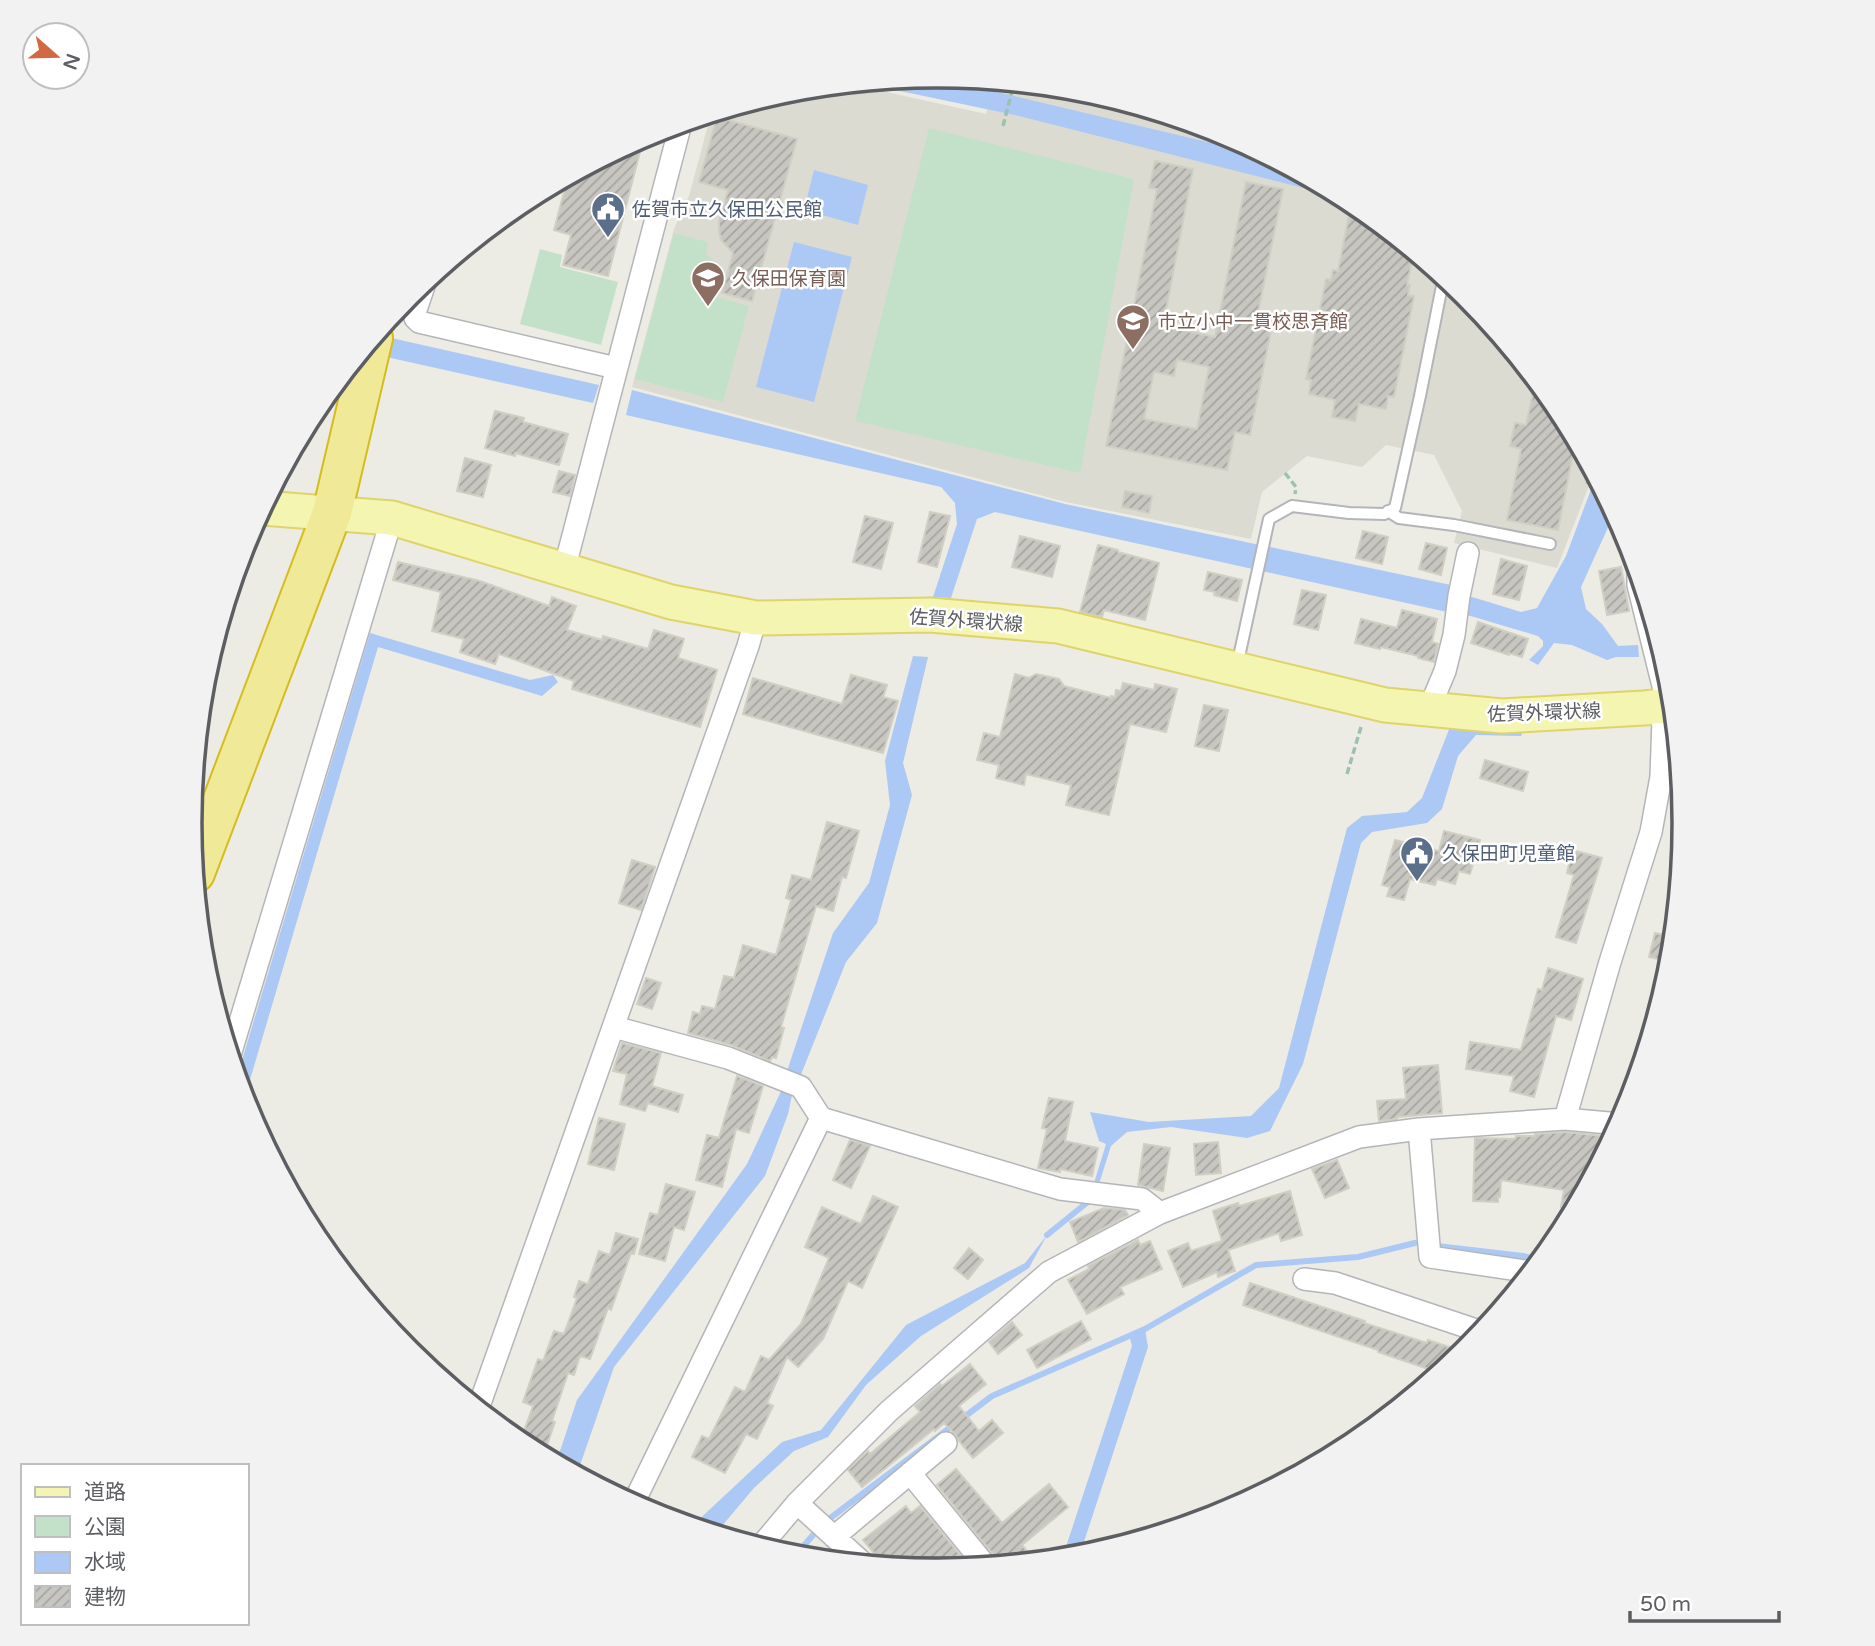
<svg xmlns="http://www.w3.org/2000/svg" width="1875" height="1646" viewBox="0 0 1875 1646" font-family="'Varela Round','Noto Sans JP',sans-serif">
	<defs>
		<pattern id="building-hatch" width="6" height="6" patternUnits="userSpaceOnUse" patternTransform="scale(1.75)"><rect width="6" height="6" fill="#c8c6c0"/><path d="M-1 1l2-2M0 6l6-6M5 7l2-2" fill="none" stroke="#a6a49f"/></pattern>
	</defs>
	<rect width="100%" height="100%" fill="#ecece4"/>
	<!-- education -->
	<path fill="#dcdbd2" d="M995,81L1084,90L1224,132L1353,201L1467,295L1559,408L1594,473L1557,568L1454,543L1462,511L1434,455L1386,445L1362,467L1307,456L1262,492L1251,539L1066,502L632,387L674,229L689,196L711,114L792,90L850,84L986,114Z"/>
	<!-- park -->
	<path fill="#c3e1c9" d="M929,128L1134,179L1080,473L855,421Z
		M674,233L708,242L706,253L724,272L717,297L749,306L723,402L635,379Z
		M540,249L562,255L560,267L618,282L601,345L520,324Z"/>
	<!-- water -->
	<path fill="#acc8f4" d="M930,76L1270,157L1351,200L1019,116L862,83Z
		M814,170L868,185L858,225L804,210Z
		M794,242L852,257L814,402L756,387Z
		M387,337L599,385L593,403L382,356Z
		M632,390L1065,504L1451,585L1447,612L995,512L977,519L951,598L933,597L957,524L955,503L941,487L626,415Z
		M1596,476L1615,512L1581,587L1586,609L1602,624L1618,646L1638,645L1639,657H1616L1607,660L1572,645L1554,643L1538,665L1529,660L1543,646V641L1538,636L1464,614L1469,596L1521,612L1537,608L1566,556Z
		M370,633L530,680L553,675L558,682L542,696L378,647L244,1100L237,1077Z
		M913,656L928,657L903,763L912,795L877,923L846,962L800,1077L787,1071L833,933L869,883L890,805L885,761Z
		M1450,727L1523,731L1521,736L1476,735L1458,756L1442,809L1427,823L1372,832L1361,843L1303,1064L1270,1131L1247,1138L1171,1127L1127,1132L1111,1146L1099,1184L1094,1183L1106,1144L1099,1141L1090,1112L1149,1122L1251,1116L1279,1088L1347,828L1362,816L1407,812L1422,798Z
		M783,1087L793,1090L788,1114L765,1176L614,1367L577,1474L556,1463L577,1400L747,1164Z
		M1047,1235L1029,1268L921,1336L866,1385L828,1437L794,1451L754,1488L716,1533L692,1526L782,1442L821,1430L906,1325L1025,1263Z
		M1145,1329L1148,1347L1079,1557L1062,1559L1132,1346L1129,1335Z"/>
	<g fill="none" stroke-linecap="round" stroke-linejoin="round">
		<!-- stream -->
		<path stroke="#acc8f4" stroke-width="6" d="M1047,1235L1089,1201
			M1437,1246L1523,1256L1541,1260
			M829,1519L992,1396L1145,1329L1256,1265L1358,1257L1415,1243
			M794,1557L813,1535"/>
	</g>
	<!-- building -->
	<path fill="url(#building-hatch)" stroke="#d0cfc3" stroke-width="2" fill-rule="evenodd" d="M717,117L797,139L752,301L722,293L733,253L721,240L719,231V221L728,190L699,182Z
		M644,136L608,276L563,265L571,235L554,230L568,177Z
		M1155,161L1193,169L1163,326L1215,337L1246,182L1283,189L1258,313L1274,316L1250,435L1235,432L1227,470L1106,446L1157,189L1149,188ZM1177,360L1209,367L1197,429L1144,419L1154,372L1174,376Z
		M1350,210L1368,213L1414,251L1407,285H1410L1408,295L1414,296L1394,397L1388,396L1386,409L1359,404L1355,421L1332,417L1335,400L1309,394L1311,380L1306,379L1326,279L1331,280L1333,270L1338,271Z
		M1536,379L1559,408L1576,439L1558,530L1507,520L1521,449L1510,446L1515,423L1526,425Z
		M495,411L524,418L523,422L568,434L559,465L515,453V456L485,448Z
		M465,458L491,465L483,497L457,491Z
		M559,471L575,475L570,496L553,492Z
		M1125,491L1152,496L1149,513L1122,507Z
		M930,512L950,516L937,567L918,562Z
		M865,516L893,523L881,569L853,562Z
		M1363,531L1388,537L1382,564L1356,558Z
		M1020,536L1060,546L1052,577L1012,567Z
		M1426,543L1447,548L1441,575L1419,569Z
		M1098,545L1118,550V552L1159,563L1145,620L1104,610L1102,617L1080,612Z
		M1501,559L1527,566L1519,600L1493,594Z
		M398,562L480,581L549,606L552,597L576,606L567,630L602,640L603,636L648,649L654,630L684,639L678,658L717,670L700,727L572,689L574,681L499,654L495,664L460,652L464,639L432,631L441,592L393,580Z
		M1621,567L1629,611L1607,615L1599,571Z
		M1208,572L1242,580L1237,601L1214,595L1215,592L1204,590Z
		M1302,590L1326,595L1318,630L1294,624Z
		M1402,610L1437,619L1432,642L1438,644L1434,662L1418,658V656L1381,647L1380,649L1355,643L1361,619L1397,628Z
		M1478,622L1528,639L1522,657L1509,653V655L1471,643Z
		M1015,674L1029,678L1036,674L1059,679L1064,686L1111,698V696L1115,697L1116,690L1121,691L1123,683L1154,690L1155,684L1177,689L1166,732L1130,724L1109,815L1066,805L1071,785L1026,774L1024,785L996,778L999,765L977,760L984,733L1000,737Z
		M851,675L887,685L883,697L898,701L883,753L743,714L753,678L842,704Z
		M1204,705L1228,710L1219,751L1195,746Z
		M1485,760L1528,772L1523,791L1480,778Z
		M827,822L859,831L846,878L842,877L833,911L816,906L781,1027L784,1028L776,1058L772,1057L770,1061L731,1045L688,1033L693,1012L700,1014L702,1006L715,1009L724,976L734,978L743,945L776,955L791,900L786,898L792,875L811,880Z
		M1444,831L1480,840L1470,874L1459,871L1455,884L1437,879L1435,885L1410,879L1404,900L1387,896L1390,887L1382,885L1395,840L1439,851Z
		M1572,850L1602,858L1576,943L1556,937L1574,875L1567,873Z
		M632,860L655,867L641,910L619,903Z
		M1655,933L1674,937L1672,962L1649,957Z
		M1548,968L1583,979L1571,1020L1556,1016L1534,1097L1510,1091L1514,1076L1466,1069L1470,1042L1521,1050L1538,989L1542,990Z
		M646,978L661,983L652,1009L637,1004Z
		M622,1043L661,1053L652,1086L683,1095L678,1112L648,1103L645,1111L620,1104L627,1074L613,1071Z
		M1438,1065L1442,1113L1397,1117V1119L1379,1121L1377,1101L1406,1099L1403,1068Z
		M737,1076L763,1086L749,1133L736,1129L722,1187L696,1180L707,1135L719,1138Z
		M1049,1098L1073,1102L1065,1141L1098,1148L1092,1176L1060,1169V1172L1038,1168L1047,1129L1042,1128Z
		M599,1118L625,1124L614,1170L588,1164Z
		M1565,1132L1614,1137L1575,1209L1561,1207L1564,1190L1501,1180L1500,1197H1498V1202L1473,1201L1475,1138L1515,1139L1516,1136H1535V1134Z
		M850,1140L870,1146L851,1188L833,1180Z
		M1218,1142L1221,1173L1196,1175L1194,1144Z
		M1144,1144L1170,1148L1163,1191L1138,1185Z
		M1337,1160L1349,1188L1325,1198L1312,1169Z
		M666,1184L695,1192L684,1230L674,1227L665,1261L639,1254L650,1213L658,1215Z
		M1290,1191L1302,1235L1281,1241L1279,1233L1228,1250L1235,1271L1218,1277L1217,1272L1183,1287L1168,1251L1188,1243L1191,1251L1222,1241L1213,1211L1238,1203L1239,1206Z
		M873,1196L898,1207L862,1288L848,1281L823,1339L798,1367L787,1357L767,1403L773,1406L757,1439L746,1434L725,1473L692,1457L702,1436L709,1439L735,1387L745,1392L761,1356L769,1360L801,1324L829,1258L805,1247L822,1207L861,1224Z
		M1104,1208L1125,1210L1128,1215L1078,1242L1070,1222Z
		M616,1233L638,1239L634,1254L631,1253L611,1310L608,1308L590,1359L580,1356L574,1375L568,1373L552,1421L555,1422L545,1451L520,1442L533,1406L523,1402L538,1359L543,1361L554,1331L564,1334L577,1298L574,1297L579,1281L588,1284L599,1251L610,1255Z
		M1138,1240L1140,1245L1150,1241L1162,1269L1120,1287L1124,1294L1087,1314L1068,1280L1089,1269L1088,1266Z
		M969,1248L983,1260L968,1279L954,1268Z
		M1250,1283L1365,1321L1364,1323L1427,1343L1428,1340L1449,1347L1440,1373L1378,1352V1350L1243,1305Z
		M1081,1321L1091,1339L1037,1368L1027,1350Z
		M1012,1322L1022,1335L998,1354L989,1342Z
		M970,1364L986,1384L959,1406L979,1431L992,1420L1003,1433L973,1458L959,1441L956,1435L944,1423L935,1431L934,1429L862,1487L848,1470L868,1451L870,1454L920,1412L915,1406L940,1384L942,1386Z
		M956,1469L1002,1523L1049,1484L1068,1507L1022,1545L1035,1561L999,1565L996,1558L937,1485Z
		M906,1506L911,1513L920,1506L970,1567L937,1571L884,1565L863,1540Z"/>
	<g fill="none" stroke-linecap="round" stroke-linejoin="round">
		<!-- lane casing -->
		<g stroke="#b4b5b9" stroke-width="14">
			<path id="lane" d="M1388,511L1399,518L1454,525L1550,544
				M1237,666L1269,519L1292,506L1349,513L1384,514L1395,508L1420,396L1444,276"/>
		</g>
		<!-- street casing -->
		<g stroke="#b4b5b9" stroke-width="24">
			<path id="street" d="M426,280L415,313V318L419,322L616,368
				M564,570L681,123
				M1429,709L1445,671L1454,635L1459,596L1468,553
				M614,1027L728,1058L801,1087L821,1118L1060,1189L1142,1199L1160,1213
				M230,1055L392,518
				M1565,1119L1610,962L1651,832L1661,777L1664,690L1638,585V567
				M1419,1129L1430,1257L1532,1272
				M1304,1279L1335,1283L1482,1332
				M478,1409L748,646L756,618
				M910,1473L986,1566
				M797,1503L863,1563
				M633,1504L821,1118
				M834,1537L946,1443
				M760,1547L797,1503L889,1411L1049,1272L1160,1213L1359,1137L1419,1129L1565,1119L1620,1124"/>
		</g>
		<!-- primary casing -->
		<g stroke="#dfd46a" stroke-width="37">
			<path id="primary" d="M262,508L392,518L671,602L756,618L930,615L1058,626L1385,705L1502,716L1644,708L1674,705"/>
		</g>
		<!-- highway casing -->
		<g stroke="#d4bd1c" stroke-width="42">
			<path id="highway" d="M195,873L332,513L373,338"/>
		</g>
		<!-- path -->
		<path stroke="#9dc1ae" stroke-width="3.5" stroke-dasharray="7 3.5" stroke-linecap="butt" d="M1003,126L1013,87
			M1285,473L1296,487L1295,494
			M1586,482L1601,485
			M1347,774L1361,727"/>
		<!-- lane -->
		<use href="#lane" stroke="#fff" stroke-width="10"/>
		<!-- street -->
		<use href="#street" stroke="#fff" stroke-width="21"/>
		<!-- primary -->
		<use href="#primary" stroke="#f3f5b1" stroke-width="33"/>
		<!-- highway -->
		<use href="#highway" stroke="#efe998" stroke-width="38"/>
	</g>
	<!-- icons -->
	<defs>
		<g id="civic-pin" transform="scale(1.75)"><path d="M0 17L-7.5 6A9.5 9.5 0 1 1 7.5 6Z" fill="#5c6f8a" stroke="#fff"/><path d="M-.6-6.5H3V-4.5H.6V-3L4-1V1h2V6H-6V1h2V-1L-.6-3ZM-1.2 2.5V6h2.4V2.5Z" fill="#fff"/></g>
		<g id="school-pin" transform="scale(1.75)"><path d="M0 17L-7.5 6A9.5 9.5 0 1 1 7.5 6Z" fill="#8d6e63" stroke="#fff"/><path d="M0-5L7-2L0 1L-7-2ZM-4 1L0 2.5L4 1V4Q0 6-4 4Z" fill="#fff"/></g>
	</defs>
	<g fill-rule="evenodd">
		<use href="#civic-pin" x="608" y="209"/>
		<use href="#school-pin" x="708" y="278"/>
		<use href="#school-pin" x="1133" y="321"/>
		<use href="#civic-pin" x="1417" y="853"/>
	</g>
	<g text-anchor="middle" stroke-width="5" stroke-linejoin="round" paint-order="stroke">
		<!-- service labels -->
		<g font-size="19" fill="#4e5e75" stroke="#fff" text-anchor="start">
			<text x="632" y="216">佐賀市立久保田公民館</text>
			<text x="1442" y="860">久保田町児童館</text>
		</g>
		<!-- education labels -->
		<g font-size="19" fill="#785e54" stroke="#fff" text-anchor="start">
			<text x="732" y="285">久保田保育園</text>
			<text x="1158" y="328">市立小中一貫校思斉館</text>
		</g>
		<!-- street labels -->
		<g font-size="19" fill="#5c5e62" stroke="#fff">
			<text transform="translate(966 620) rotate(4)" y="7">佐賀外環状線</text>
			<text transform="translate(1544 712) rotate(-2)" y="7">佐賀外環状線</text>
		</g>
	</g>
	<!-- crop -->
	<path d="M0 0H1875V1646H0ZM202 823a735 735 0 1 1 1470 0a735 735 0 1 1-1470 0Z" fill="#f2f2f2" fill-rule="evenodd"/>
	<path fill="none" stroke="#5c5e62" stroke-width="3.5" d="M202 823a735 735 0 1 1 1470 0a735 735 0 1 1-1470 0Z"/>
	<!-- legend -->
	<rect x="21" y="1464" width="228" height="161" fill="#ffffff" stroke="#bebfc0" stroke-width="2"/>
	<rect x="35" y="1487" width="35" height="10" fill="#f3f5b1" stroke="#bebfc0" stroke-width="2"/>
	<text x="84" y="1499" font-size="21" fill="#5c5e62">道路</text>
	<rect x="35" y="1516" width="35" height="21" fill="#c3e1c9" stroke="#bebfc0" stroke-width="2"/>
	<text x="84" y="1534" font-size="21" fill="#5c5e62">公園</text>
	<rect x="35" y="1552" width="35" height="21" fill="#acc8f4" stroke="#bebfc0" stroke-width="2"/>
	<text x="84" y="1569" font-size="21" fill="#5c5e62">水域</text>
	<rect x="35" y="1586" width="35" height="21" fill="url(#building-hatch)" stroke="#bebfc0" stroke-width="2"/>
	<text x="84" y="1604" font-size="21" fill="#5c5e62">建物</text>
	<!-- north arrow -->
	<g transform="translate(56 56) rotate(110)"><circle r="33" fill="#ffffff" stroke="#bebfc0" stroke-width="2"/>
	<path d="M0-5L12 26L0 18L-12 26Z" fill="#d36943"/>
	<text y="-10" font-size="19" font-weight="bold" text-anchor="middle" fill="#5c5e62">N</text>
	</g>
	<!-- scale -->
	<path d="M1630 1611v10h149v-10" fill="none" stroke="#5c5e62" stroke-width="3.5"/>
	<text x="1640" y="1611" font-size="21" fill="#5c5e62" stroke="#ffffff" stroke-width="5" paint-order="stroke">50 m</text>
</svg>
